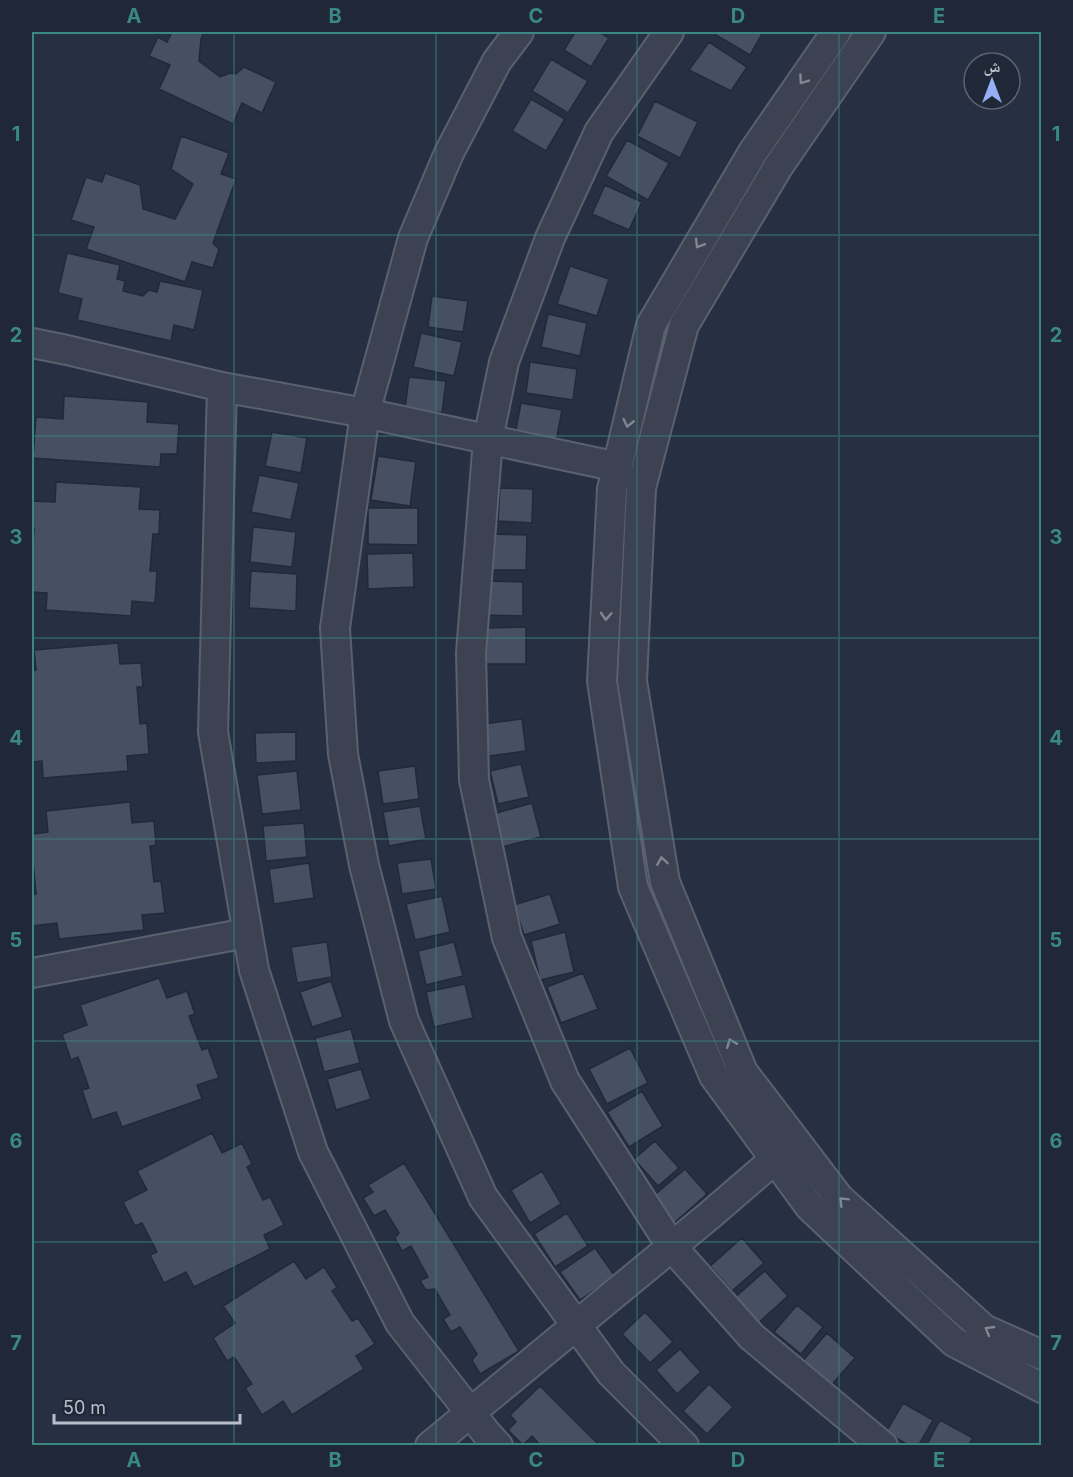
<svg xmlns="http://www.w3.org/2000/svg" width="1073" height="1477" viewBox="0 0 1073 1477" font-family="Inter,'Noto Naskh Arabic',sans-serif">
	<rect width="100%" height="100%" fill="#273042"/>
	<!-- building -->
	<path fill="#474f63" stroke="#222939" stroke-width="1.5" d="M172,32H204L201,39L199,61L220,77L230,73L236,74L244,67L276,82L262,113L242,103L233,124L159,89L170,65L149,56L158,37L167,42Z
		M575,32H599L609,38L591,67L564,50Z
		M717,32H763L750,55L716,35Z
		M709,42L747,67L731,91L689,70Z
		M551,59L588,81L568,113L532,91Z
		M531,99L565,119L546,151L512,131Z
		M655,101L698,122L680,158L637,136Z
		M181,136L229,153L221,174L236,179L213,243L219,249L213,268L192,262L185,282L86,249L94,227L71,220L86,177L102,182L105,173L140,185L143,209L175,219L193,184L171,169Z
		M627,140L669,163L648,200L606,176Z
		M605,185L642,202L629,230L592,214Z
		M67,253L120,265L117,279L125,281L123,291L143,296L149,290L157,292L160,281L203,290L194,330L174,325L171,341L77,320L82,299L58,293Z
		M570,266L609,279L597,316L557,304Z
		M432,296L468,301L463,332L428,327Z
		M548,314L587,323L580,356L541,347Z
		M421,333L462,342L454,376L413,367Z
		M530,362L577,369L573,400L526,393Z
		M409,377L446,381L442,413L405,409Z
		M64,396L148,402L147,422L179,424L177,454H161L160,467L33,458L36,417L63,419Z
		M521,403L562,410L556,442L515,435Z
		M272,432L307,438L301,473L265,466Z
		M378,456L416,462L410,506L371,500Z
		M259,475L299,483L291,520L251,512Z
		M56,482L141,487L139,509L160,510L159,534H153L150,571H157L155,603L132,601L131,616L46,610L47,593L32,592V560L34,528H32V501L55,502Z
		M500,488L533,489L532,523L498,521Z
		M368,508H418V545L368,544Z
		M253,527L296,532L292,567L250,562Z
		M490,534L527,535L526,570H490Z
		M413,553L414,587L368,589L367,554Z
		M251,571L297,574L296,611L249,608Z
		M488,581L523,582V616L488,615Z
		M526,627V664H485V628Z
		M118,643L120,664L141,663L143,687H137L140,724L147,723L149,754L127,756L128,771L43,778L42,761L32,762V671L36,670L34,650Z
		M522,719L526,751L489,756L484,724Z
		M296,732V761L256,763L255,733Z
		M521,764L529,797L498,804L490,771Z
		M415,766L419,799L383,804L378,771Z
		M297,771L301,810L262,814L257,775Z
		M130,802L132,823L154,821L156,845L150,846L154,882L161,881L165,913L142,915L144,930L59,939L57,923L32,926V894H36L33,861L32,862V834L48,832L46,811Z
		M532,803L541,837L502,847L493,814Z
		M420,806L426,839L389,846L383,812Z
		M304,823L307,857L266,861L263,826Z
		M431,859L436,889L402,894L397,863Z
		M309,863L314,898L274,904L269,869Z
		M550,894L560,924L524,935L514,905Z
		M442,896L450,932L415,940L406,904Z
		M565,932L574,972L540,980L531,941Z
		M327,942L332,977L297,983L291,947Z
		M454,942L463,976L426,985L418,951Z
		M583,973L598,1009L561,1023L547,987Z
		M159,978L167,998L187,991L195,1014L189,1016L202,1050L208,1048L219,1078L197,1085L202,1099L122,1127L116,1112L92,1120L82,1090L89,1088L78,1057L71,1060L62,1034L87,1025L80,1005Z
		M331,981L343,1017L312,1027L300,992Z
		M465,984L473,1018L434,1027L426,992Z
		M351,1029L360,1063L324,1072L315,1038Z
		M630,1048L648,1083L607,1104L589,1069Z
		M361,1069L371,1099L336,1110L327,1079Z
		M642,1091L663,1126L629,1147L607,1112Z
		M212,1133L222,1153L242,1143L252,1164L247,1167L263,1200L270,1197L284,1225L264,1235L270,1249L194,1287L186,1272L164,1283L150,1255L157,1252L142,1223L135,1226L123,1202L147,1190L137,1171Z
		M655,1141L679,1168L658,1186L634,1159Z
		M404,1163L519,1351L480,1374L472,1360L477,1354L460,1327L451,1332L443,1319L450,1315L435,1289L426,1290L420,1281L428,1277L411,1246L402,1251L395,1238L399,1233L385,1210L374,1216L363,1198L373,1192L368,1185Z
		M685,1169L707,1194L673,1224L651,1198Z
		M542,1171L561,1204L530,1223L511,1190Z
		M567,1213L588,1246L555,1267L534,1234Z
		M742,1238L764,1263L732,1291L710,1266Z
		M595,1248L615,1276L580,1300L560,1272Z
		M294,1261L306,1279L324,1267L337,1287L332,1291L352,1321L358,1318L375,1344L356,1356L364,1369L292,1415L283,1401L262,1415L245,1388L252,1384L234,1357L227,1361L213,1338L235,1323L223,1306Z
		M765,1271L788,1296L756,1325L733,1299Z
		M797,1305L823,1327L801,1354L774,1332Z
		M645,1312L673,1342L650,1363L622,1334Z
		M827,1333L855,1358L828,1389L800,1364Z
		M680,1349L701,1372L677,1394L656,1370Z
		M709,1384L733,1407L707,1434L683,1411Z
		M540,1386L600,1446H541L532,1436L523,1445L508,1430L516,1422L510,1415Z
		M903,1403L933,1420L918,1446H910L886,1432Z
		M940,1420L973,1438L968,1446H926Z"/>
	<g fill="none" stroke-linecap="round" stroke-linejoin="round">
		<!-- street casing -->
		<g stroke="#5a606f" stroke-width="32">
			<path id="street" d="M519,32L497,61L449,153L413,238L365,413L335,628L343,754L364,865L404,1021L483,1197L611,1373L684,1446
				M669,32L599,132L550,238L504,362L488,439L471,653L474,780L507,938L565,1081L672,1247L752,1337L883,1446
				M836,32L753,152L651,325L612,489L602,681L633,887L714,1076L810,1207L954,1342L1042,1388
				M871,32L778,167L684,325L641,488L632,681L665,882L743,1072L839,1198L984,1329L1042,1355
				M32,343L67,350L222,387L365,413L618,467
				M222,387L213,732L254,970L313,1152L400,1323L487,1434L498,1446
				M32,973L247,933
				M430,1446L710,1215L775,1159"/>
		</g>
		<!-- street -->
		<use href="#street" stroke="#3c4251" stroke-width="28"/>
	</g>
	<!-- one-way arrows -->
	<defs><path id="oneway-chevron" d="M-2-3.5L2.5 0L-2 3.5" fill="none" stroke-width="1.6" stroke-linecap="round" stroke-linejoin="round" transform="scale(1.5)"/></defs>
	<g stroke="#818694">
		<use href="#oneway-chevron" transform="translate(803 80) rotate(125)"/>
		<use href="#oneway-chevron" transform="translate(699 244) rotate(121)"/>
		<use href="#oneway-chevron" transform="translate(628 423) rotate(103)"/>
		<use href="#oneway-chevron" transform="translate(606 616) rotate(93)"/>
		<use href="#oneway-chevron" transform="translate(662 861) rotate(-99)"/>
		<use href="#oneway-chevron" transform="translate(731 1043) rotate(-112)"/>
		<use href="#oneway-chevron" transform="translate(843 1201) rotate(-135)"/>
		<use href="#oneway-chevron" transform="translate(989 1330) rotate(-150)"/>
	</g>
	<!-- grid -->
	<path fill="none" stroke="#3a8885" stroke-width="1.5" stroke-opacity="0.55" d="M234,32V1446M436,32V1446M637,32V1446M839,32V1446M32,235H1042M32,436H1042M32,638H1042M32,839H1042M32,1041H1042M32,1242H1042"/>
	<!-- border -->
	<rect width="1073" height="1477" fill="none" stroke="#202737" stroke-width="66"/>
	<!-- north arrow -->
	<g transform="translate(992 81)"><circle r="28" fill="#202737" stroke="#5d6372" stroke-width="1.5"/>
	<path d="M0-4.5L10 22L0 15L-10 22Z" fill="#94aff5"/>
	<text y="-9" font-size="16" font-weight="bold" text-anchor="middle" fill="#b9becb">ش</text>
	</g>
	<!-- scale -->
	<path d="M54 1414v9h186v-9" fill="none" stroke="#b9becb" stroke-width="3"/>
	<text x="63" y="1414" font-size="18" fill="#b9becb" stroke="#202737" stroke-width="4.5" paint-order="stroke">50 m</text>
	<rect x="33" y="33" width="1007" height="1411" fill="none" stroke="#3a8885" stroke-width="2"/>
	<g font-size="20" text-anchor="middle" font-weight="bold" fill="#3a8885">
		<text x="134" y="23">A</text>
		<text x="335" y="23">B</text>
		<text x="536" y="23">C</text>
		<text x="738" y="23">D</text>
		<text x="939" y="23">E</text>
		<text x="16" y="141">1</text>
		<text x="1056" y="141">1</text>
		<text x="16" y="342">2</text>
		<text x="1056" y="342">2</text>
		<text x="16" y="544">3</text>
		<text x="1056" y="544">3</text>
		<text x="16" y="745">4</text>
		<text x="1056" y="745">4</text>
		<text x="16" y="947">5</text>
		<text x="1056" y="947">5</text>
		<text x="16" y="1148">6</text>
		<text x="1056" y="1148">6</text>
		<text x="16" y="1350">7</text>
		<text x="1056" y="1350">7</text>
		<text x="134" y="1467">A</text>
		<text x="335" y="1467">B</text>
		<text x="536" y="1467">C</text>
		<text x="738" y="1467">D</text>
		<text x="939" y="1467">E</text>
	</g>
</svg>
